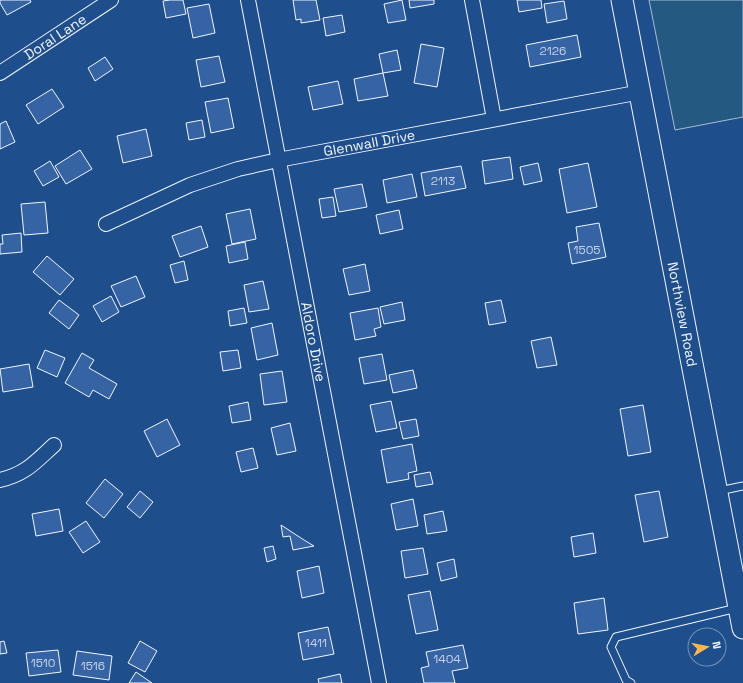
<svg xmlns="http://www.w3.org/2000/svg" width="743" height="683" viewBox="0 0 743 683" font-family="'Space Grotesk',sans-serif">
	<rect width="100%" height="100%" fill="#1f4e8c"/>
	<!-- green -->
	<path fill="#245a82" stroke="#a8bbd7" d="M649,0H743V117L675,130Z"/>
	<!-- building -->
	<path fill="#3563a3" stroke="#f2f6ff" d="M0,0H30L31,2L7,15L0,3Z
		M170,0H183L186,14L166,18L163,1Z
		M293,0H316L320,20L301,23V19L296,20Z
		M402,0L406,20L388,23L384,4Z
		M409,0H434V4L410,8Z
		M517,0H541L542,8L519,12Z
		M564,1L567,19L547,23L544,4Z
		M209,4L215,33L193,38L187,8Z
		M342,15L345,32L326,36L323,18Z
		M577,35L581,57L530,67L526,45Z
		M421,44L444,48L437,87L414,83Z
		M397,50L401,70L383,73L379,54Z
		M219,56L225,82L201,87L196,60Z
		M105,57L113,69L95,81L88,68Z
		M383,73L388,96L358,101L354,79Z
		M338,81L343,104L313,110L308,87Z
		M52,89L64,107L38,124L26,105Z
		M228,98L234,128L211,133L205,102Z
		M202,120L205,137L189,140L186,123Z
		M6,121L15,142L0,149V124Z
		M146,129L152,156L123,163L117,136Z
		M80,150L92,169L66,184L55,166Z
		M510,157L513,179L485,184L482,161Z
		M50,161L59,177L43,186L34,171Z
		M538,163L542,181L524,185L520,167Z
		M588,163L597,207L567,213L559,169Z
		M461,166L466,188L425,196L421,173Z
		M412,174L417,197L387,203L383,180Z
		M362,184L367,207L339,212L334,189Z
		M333,197L336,216L322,218L319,199Z
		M45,202L48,233L24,235L21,204Z
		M250,209L256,239L232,244L226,214Z
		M399,210L403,229L380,234L376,215Z
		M599,223L606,257L572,264L568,243L578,241L576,227Z
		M201,226L208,247L180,257L172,236Z
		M21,233L22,252L0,254V244H3L2,235Z
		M245,242L248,259L229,263L226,246Z
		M47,256L74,279L60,295L33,272Z
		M184,261L188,280L175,283L170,265Z
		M365,264L370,291L349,295L343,269Z
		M136,276L145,297L121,307L111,286Z
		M263,281L269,309L249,312L244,285Z
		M111,296L119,312L102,322L93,306Z
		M59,300L79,315L69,329L49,313Z
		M501,300L506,322L489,325L485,303Z
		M402,302L405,320L384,324L380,307Z
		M244,308L247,323L230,326L228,311Z
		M378,308L381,327L374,329L376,336L355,340L350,313Z
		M272,323L278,355L257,360L251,328Z
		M551,337L557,365L537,368L531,341Z
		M45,350L65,358L57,377L37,368Z
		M238,350L241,368L223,371L220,352Z
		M82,353L94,360L89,368L117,384L109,399L93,390L89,397L65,383Z
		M382,354L387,380L364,384L359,358Z
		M29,364L33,387L3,392L0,369Z
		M413,370L417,388L393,393L389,375Z
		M282,371L287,402L264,405L260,374Z
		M391,401L397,428L376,432L370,405Z
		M248,402L251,420L232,423L229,406Z
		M643,405L651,452L628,456L620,409Z
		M167,419L180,445L157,457L144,431Z
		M416,419L419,436L403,439L399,422Z
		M290,423L296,451L277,455L271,428Z
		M412,444L417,471L408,473L409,479L387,483L381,450Z
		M253,448L258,468L241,472L236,452Z
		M430,472L433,484L416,487L414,475Z
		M105,479L123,494L104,518L86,503Z
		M140,491L153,502L140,518L127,507Z
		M659,491L668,537L644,542L635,495Z
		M413,499L418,526L396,530L391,504Z
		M59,509L63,531L36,536L32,514Z
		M443,511L447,531L427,534L424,515Z
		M86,521L100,542L83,553L69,532Z
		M281,525L304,540L314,546L293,550L290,536L283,537Z
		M593,533L596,553L574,557L571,537Z
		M273,546L276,559L267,562L264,548Z
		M423,548L428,574L405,578L401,551Z
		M454,559L457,577L441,581L437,563Z
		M319,566L324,593L302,598L297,571Z
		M430,591L438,630L416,634L408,595Z
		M604,598L608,630L578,634L574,603Z
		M328,627L334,654L303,660L298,633Z
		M4,641L7,653L0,654V642Z
		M140,641L157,651L145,672L128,663Z
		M463,645L468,668L452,671L455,683H424L421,668L429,666L426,652Z
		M58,650L61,672L29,676L26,653Z
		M77,651L112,656L109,680L73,675Z
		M136,672L152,683H129Z
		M340,674L342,683H319L318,679Z"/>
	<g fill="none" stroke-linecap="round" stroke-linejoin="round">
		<!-- lane casing -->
		<g stroke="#f2f6ff" stroke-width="9">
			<path id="lane" d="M719,491L743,486
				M631,683L626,680L611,647L616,637L737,608"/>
		</g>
		<!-- street casing -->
		<g stroke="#f2f6ff" stroke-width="16">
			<g id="street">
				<path id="s1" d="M248,0L379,683"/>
				<path d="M472,0L494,119"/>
				<path id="s2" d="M0,73L111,0"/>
				<path id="s3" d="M106,224L190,185L238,169L278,160L641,92"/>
				<path d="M0,480C26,474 35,462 54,445"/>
			</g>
		</g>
		<!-- secondary casing -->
		<g stroke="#f2f6ff" stroke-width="23">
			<g id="secondary">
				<path id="s4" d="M622,0L743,628"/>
			</g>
		</g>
		<!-- lane -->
		<use href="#lane" stroke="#1f4e8c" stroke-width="7"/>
		<!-- street -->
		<use href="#street" stroke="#1f4e8c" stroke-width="14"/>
		<!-- secondary -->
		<use href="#secondary" stroke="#1f4e8c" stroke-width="21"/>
	</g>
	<g text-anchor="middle" stroke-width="3" stroke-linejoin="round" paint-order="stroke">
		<!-- number labels -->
		<g font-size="12" fill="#c3d1e8">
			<text x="553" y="55">2126</text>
			<text x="443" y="185">2113</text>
			<text x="587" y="254">1505</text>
			<text x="316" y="647">1411</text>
			<text x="447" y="663">1404</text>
			<text x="43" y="667">1510</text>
			<text x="93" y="670">1516</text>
		</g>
		<!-- street labels -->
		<g font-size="14" fill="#f2f6ff" stroke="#1f4e8c">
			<text dy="5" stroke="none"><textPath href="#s2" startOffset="66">Doral Lane</textPath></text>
			<text dy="5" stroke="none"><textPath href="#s3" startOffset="277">Glenwall Drive</textPath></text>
			<text dy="5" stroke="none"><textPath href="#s4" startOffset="320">Northview Road</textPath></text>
			<text dy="5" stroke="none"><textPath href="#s1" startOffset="348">Aldoro Drive</textPath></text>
		</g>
	</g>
	<!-- north arrow -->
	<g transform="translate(707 647) rotate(80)"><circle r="19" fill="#1f4e8c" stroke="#7391ba"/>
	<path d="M0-3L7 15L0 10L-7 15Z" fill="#ffb74d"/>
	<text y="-6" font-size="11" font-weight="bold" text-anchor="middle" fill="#f2f6ff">N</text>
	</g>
</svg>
